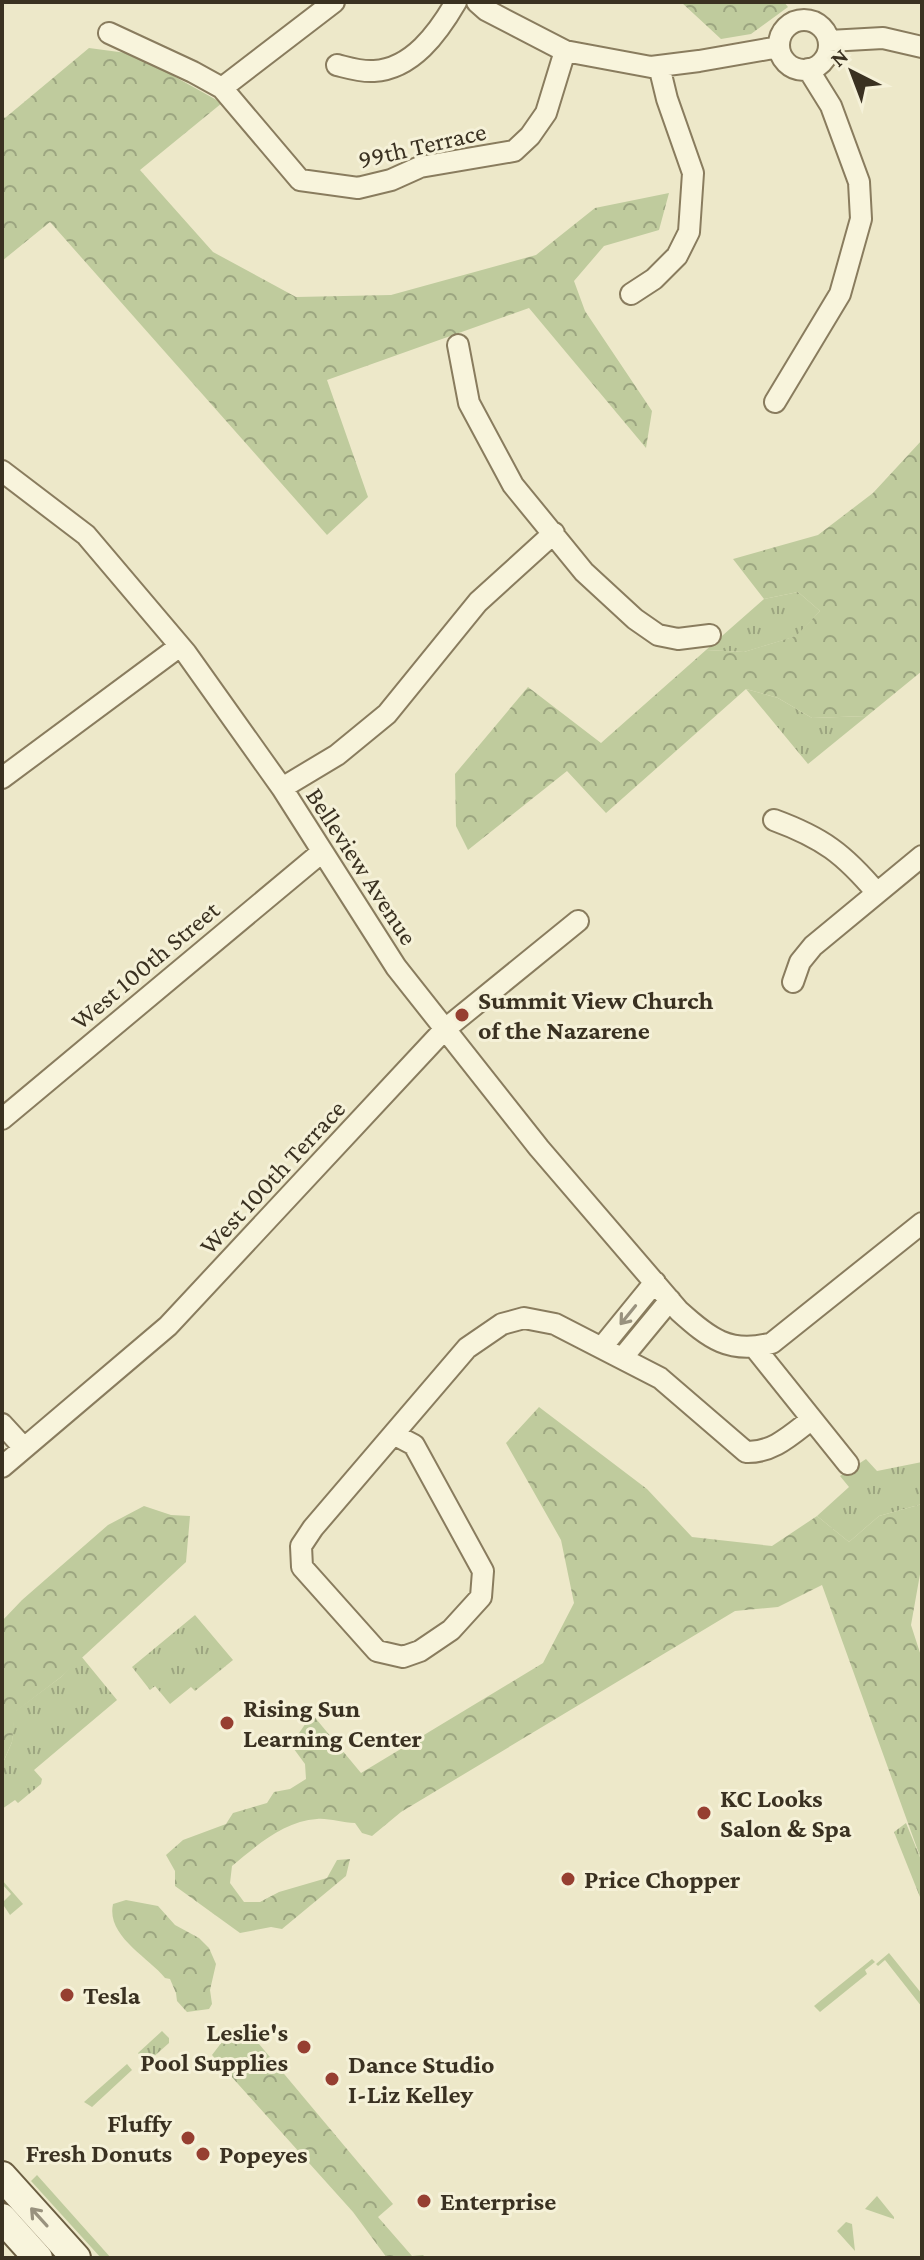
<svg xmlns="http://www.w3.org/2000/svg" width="924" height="2260" viewBox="0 0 924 2260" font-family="'Crimson Pro',serif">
	<defs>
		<pattern id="grass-tufts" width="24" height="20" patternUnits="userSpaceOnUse" patternTransform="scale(2)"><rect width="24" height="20" fill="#bfcb9d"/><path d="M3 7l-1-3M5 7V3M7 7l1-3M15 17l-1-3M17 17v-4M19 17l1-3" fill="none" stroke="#9ca580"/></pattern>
		<pattern id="forest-crowns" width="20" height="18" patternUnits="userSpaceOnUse" patternTransform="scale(2)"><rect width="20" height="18" fill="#bfcb9d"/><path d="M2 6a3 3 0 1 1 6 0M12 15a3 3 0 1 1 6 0" fill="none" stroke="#9ca580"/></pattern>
	</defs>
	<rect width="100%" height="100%" fill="#ede8c9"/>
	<!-- grass -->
	<path fill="url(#grass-tufts)" d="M798,592L820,611L797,636L744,652L706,650L764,599Z
		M746,689L778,698L812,718L867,716L808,764Z
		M866,1459L877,1471L922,1462V1504L879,1516L849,1542L817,1516L849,1487L840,1476Z
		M195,1615L233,1660L195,1691L191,1687L170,1704L155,1686L150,1690L132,1667Z
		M81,1656L117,1700L34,1770L42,1779L41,1784L18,1803L15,1800L2,1809V1765L12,1742L14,1712L61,1677Z
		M906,1823L922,1862V1902L894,1832Z
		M889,1953L922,1994V2007L885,1960L878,1966L876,1964Z
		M162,2031L169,2038V2043L151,2059H143L138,2053Z"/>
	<!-- forest -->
	<path fill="url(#forest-crowns)" d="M681,2H784L788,7L751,34L721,39Z
		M89,48L134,54L222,103L140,170L213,252L296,297L391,295L536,255L595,208L669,193L659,230L604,246L574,281L585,311L652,411L646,448L529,308L327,380L368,497L327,535L50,222L2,261V116L5,118Z
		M922,440V671L867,716L812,718L778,698L746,689L606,813L567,771L468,850L456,826L455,774L528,687L601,743L706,650L744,652L796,636L820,611L798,592L764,599L733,559L818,535L873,493Z
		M539,1407L647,1489L692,1537L772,1546L817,1516L849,1542L879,1516L922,1504V1563L911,1625L922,1659V1862L822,1585L778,1607L735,1611L401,1812L372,1836L362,1833L355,1823C342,1823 329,1818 317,1819C284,1821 256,1846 232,1866L230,1883L244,1902H260L279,1892L327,1878L337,1860L350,1859L346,1876L282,1929L271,1927L240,1933L175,1886V1871L166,1855L183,1840L226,1824L233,1813L267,1803L274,1792L290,1789L306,1779L305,1764L291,1745L312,1714L361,1773L543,1663L574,1603L561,1540L506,1443Z
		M144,1506L171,1515L190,1516L186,1562L61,1677L15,1712L12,1742L2,1765V1621L22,1600L108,1525Z
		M126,1900L158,1906L175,1925L199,1938L209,1948L216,1964L210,1990L212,2004L209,2009L187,2012L177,2001L176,1993L170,1979L165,1978C148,1957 106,1936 113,1904Z
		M244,2026L393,2204L378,2217L412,2256L423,2255L426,2258H387L353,2212L212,2055L225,2038Z"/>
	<!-- garden -->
	<path fill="#bfcb9d" d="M2,1880L23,1904L10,1915L2,1903L11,1894L2,1884Z
		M872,1959L875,1962L865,1970L867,1974L820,2012L814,2006Z
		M127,2064L132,2070L92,2107L84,2102Z
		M37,2175L111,2258H101L31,2181Z
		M877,2196L894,2217V2219L865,2209Z
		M846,2222L852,2224L855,2251L837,2231Z"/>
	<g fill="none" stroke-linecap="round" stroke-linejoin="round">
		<!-- minor casing -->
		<g stroke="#897c5e" stroke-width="24">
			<path id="minor" d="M477,2L486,10L565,51L651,67L699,61L779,47
				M779 45a25 25 0 1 1 50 0a25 25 0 1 1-50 0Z
				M109,33L193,72L222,88L300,180L358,188L391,180L420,167L514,151L530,136L546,113L565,51
				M829,41L883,38L922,47
				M337,65C349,68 361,72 374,71C412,69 438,33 456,2
				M222,88L334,2
				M631,294L654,279L677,256L689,232L693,173L667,99L659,66
				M458,345L469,403L513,485L584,572L635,619L658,635L678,639L710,635
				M775,402L840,294L861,219L859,182L831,106L808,69
				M2,471L86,535L186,653L282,788L396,967L539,1148L679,1311C709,1338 730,1355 772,1343L922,1223
				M2,778L180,646
				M282,788L337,755L387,714L478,602L554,533
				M774,820C823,838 844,854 877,893
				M793,982L800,962L813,946L922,856
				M2,1119L322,852
				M602,1347L655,1282
				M755,1348L848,1464
				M623,1357L670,1300
				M2,1424L24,1448
				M395,1435L414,1445L483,1571L481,1597L451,1630L420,1651L403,1657L377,1651L302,1567L301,1546L313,1528L467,1348L502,1324L524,1318L555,1324L660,1378L746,1452C773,1453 791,1435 812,1419
				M2,1467L168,1326L444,1030L578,921"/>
		</g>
		<!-- secondary casing -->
		<g stroke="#6b5d41" stroke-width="32">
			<path id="secondary" d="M2,2176L76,2258
				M2,2218L38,2258"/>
		</g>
		<!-- minor -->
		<use href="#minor" stroke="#f8f4dc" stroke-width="20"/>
		<!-- secondary -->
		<use href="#secondary" stroke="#f8f4dc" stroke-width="28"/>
	</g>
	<!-- one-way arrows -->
	<defs><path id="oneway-shaft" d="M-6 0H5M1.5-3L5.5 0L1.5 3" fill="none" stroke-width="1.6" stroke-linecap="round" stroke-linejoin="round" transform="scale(2)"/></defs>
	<g stroke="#99927e">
		<use href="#oneway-shaft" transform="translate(628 1315) rotate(129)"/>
		<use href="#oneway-shaft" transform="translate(39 2217) rotate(-132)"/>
	</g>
	<!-- markers -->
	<g fill="#963f31" stroke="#f5f1d8" stroke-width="3">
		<circle cx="462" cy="1015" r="8"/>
		<circle cx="227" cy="1723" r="8"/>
		<circle cx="704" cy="1813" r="8"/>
		<circle cx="568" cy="1879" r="8"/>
		<circle cx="67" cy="1995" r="8"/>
		<circle cx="304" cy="2047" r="8"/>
		<circle cx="332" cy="2079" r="8"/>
		<circle cx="188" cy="2138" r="8"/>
		<circle cx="203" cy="2154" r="8"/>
		<circle cx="424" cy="2201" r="8"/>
	</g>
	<g text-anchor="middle" stroke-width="6" stroke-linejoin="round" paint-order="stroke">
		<!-- street labels -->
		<g font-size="26" fill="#3a3121" stroke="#f5f1d8">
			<text transform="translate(422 145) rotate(-13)" y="9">99th Terrace</text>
			<text transform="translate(362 866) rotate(57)" y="9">Belleview Avenue</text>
			<text transform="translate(145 965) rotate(-40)" y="9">West 100th Street</text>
			<text transform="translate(272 1177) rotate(-47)" y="9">West 100th Terrace</text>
		</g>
		<!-- poi labels -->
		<g font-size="26" font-weight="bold" fill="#3a3121" stroke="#f5f1d8" text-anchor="start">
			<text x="478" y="1009">Summit View Church<tspan x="478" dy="30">of the Nazarene</tspan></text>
			<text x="243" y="1717">Rising Sun<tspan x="243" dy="30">Learning Center</tspan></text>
			<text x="720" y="1807">KC Looks<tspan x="720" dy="30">Salon &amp; Spa</tspan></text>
			<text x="584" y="1888">Price Chopper</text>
			<text x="83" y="2004">Tesla</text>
			<text x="288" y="2041" text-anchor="end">Leslie's<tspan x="288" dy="30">Pool Supplies</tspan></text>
			<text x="348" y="2073">Dance Studio<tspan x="348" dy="30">I-Liz Kelley</tspan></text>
			<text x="172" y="2132" text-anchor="end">Fluffy<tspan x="172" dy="30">Fresh Donuts</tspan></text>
			<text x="219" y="2163">Popeyes</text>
			<text x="440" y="2210">Enterprise</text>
		</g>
	</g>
	<!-- border -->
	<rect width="924" height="2260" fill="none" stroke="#3a3121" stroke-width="8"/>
	<!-- north arrow -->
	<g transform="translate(852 72) rotate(318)" stroke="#f5f1d8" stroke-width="6" paint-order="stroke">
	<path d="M0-6L14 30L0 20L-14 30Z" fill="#3a3121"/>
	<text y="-12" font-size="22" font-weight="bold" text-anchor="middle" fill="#3a3121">N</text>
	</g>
</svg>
